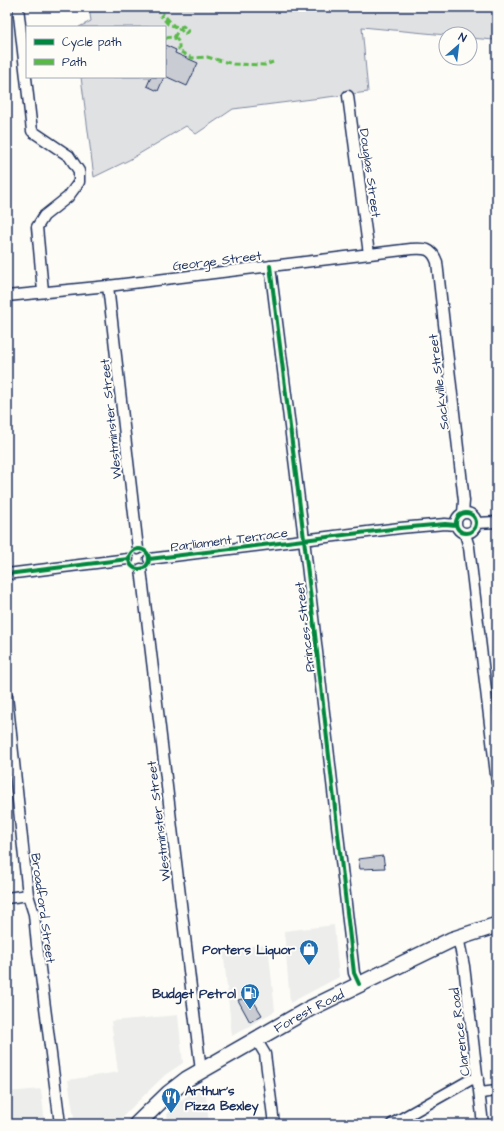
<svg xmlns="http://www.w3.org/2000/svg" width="504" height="1131" viewBox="0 0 504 1131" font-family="'Architects Daughter',sans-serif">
	<rect width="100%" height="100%" fill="#fdfcf7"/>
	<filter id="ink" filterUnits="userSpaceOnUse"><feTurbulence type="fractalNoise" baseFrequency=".025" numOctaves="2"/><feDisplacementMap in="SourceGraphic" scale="8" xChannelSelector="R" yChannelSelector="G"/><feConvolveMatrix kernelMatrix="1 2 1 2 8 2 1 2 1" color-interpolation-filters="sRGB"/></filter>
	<g filter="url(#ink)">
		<!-- built -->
		<path fill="#edeeec" d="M334,925L339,977L290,1003L284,931Z
			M268,944L275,1011L232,1036L223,949Z
			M178,1015L183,1063L165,1075L115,1124H75L68,1080L118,1072L111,1021Z
			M205,1085L209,1124H169L167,1114L185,1097Z
			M41,1089L45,1124H7V1092Z"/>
		<!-- green -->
		<path fill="#e0e1e3" stroke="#7e88a0" d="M89,7H497V48L494,40L470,38V34H446V35L362,27L368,92L233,109L196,134L186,126L129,160L94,177L81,77H165V27H79L91,21Z"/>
		<!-- building -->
		<path fill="#c9ccd3" stroke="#1b2f5e" d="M165,45L176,50L175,53L198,63L187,86L165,76Z
			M151,77H164L158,91L147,86Z
			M383,856L385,868L360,869L358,859Z
			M251,997L262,1015L250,1022L238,1000Z"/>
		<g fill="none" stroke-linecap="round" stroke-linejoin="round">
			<!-- minor casing -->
			<g stroke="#1b2f5e" stroke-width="13">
				<path id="minor" d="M18,7L32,131L69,156L79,171V182L68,197L44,216L37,227L43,291
					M348,96L369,254
					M270,266L304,539L354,973L359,984
					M108,286L138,549
					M7,296L108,286L411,249C425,248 432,248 437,262L464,501L463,513
					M456 523a10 10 0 1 1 20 0a10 10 0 1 1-20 0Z
					M476,523L497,522
					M465,534L469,547L497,783
					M149,559L400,528L445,524L456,525
					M141,569L201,1071
					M7,574L128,559
					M7,696L28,895L34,914L37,945L60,1124
					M7,898L28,895
					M458,937L464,966L483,1124
					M256,1039L265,1054L274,1124
					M480,1093L497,1091
					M392,1124L470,1080L478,1078"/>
			</g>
			<!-- primary casing -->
			<g stroke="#1b2f5e" stroke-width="18">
				<g id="primary">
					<path id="s1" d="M137,1124L169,1093L187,1079L309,1009L451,940L497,925"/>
				</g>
			</g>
			<!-- minor -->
			<use href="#minor" stroke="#fdfcf7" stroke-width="10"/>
			<!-- primary -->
			<use href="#primary" stroke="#fdfcf7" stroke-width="15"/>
			<!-- quiet -->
			<path stroke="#58b947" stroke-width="3" stroke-dasharray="6 3" stroke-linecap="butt" d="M156,7L163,14
				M174,38L178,30L180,29L185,34L188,31L183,26L181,27L174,26L163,14L161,16L168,24L174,26L178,30
				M165,39C170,36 177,37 179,43V51L192,58L207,57L233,64L265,65L273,62"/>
			<!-- cycleway casing -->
			<g stroke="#fdfcf7" stroke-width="6">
				<path id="cycleway" d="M270,266L304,539L354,973L359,984
					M456 523a10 10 0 1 1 20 0a10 10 0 1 1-20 0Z
					M129 559a10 10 0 1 1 20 0a10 10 0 1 1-20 0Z
					M149,559L400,528L445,524L456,525
					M7,574L128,559"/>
			</g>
			<!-- cycleway -->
			<use href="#cycleway" stroke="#00873e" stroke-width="4"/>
		</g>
	</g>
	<!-- icons -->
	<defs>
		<g id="shop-pin" transform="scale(1)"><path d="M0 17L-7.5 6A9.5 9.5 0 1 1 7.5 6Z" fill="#1f6fb2" stroke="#fdfcf7"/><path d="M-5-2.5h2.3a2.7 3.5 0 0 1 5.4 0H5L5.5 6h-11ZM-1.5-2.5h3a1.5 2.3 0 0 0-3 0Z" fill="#fff"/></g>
		<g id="fuel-pin" transform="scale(1)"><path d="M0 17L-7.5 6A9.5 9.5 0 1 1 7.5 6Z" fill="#1f6fb2" stroke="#fdfcf7"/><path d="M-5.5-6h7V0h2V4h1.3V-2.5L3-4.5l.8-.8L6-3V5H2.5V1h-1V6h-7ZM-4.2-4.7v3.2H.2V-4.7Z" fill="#fff"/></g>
		<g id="restaurant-pin" transform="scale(1)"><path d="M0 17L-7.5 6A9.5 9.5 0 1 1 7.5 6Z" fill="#1f6fb2" stroke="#fdfcf7"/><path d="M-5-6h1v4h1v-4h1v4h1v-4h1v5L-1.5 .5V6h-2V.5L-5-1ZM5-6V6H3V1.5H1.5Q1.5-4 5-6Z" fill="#fff"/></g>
	</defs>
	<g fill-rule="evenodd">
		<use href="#shop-pin" x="309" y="949"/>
		<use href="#fuel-pin" x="250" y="993"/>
		<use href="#restaurant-pin" x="171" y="1097"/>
	</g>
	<g text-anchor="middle" stroke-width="4" stroke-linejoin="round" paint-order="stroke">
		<!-- street labels -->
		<g font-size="13" fill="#1b2f5e" stroke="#fdfcf7">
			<text transform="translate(371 173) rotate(82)" y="5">Douglas Street</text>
			<text transform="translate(217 260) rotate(-7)" y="5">George Street</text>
			<text transform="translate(438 382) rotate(-97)" y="5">Sackville Street</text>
			<text transform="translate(110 419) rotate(-96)" y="5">Westminster Street</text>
			<text transform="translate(229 539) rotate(-7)" y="5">Parliament Terrace</text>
			<text transform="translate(304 627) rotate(-97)" y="5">Princes Street</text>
			<text transform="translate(158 821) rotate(-97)" y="5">Westminster Street</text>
			<text transform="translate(44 908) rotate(82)" y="5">Broadford Street</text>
			<text dy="5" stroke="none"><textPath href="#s1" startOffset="207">Forest Road</textPath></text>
			<text transform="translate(459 1032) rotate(-97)" y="5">Clarence Road</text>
		</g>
		<!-- poi labels -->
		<g font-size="13" font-weight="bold" fill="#1b2f5e" stroke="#fdfcf7" text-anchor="end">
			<text x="295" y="954">Porters Liquor</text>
			<text x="236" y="998">Budget Petrol</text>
			<text x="185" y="1095" text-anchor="start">Arthur's<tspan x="185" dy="15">Pizza Bexley</tspan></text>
		</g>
	</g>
	<!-- margin -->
	<rect width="504" height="1131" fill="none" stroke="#fdfcf7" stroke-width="24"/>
	<rect x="12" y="12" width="480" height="1107" fill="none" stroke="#1b2f5e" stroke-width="1.5" filter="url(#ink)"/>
	<!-- legend -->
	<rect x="26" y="26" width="140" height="52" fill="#fdfcf7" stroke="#a3aaba"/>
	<rect x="34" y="39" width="20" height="6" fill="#00873e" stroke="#a3aaba"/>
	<text x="62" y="46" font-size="12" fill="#1b2f5e">Cycle path</text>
	<rect x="34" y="59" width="20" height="6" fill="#58b947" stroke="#a3aaba"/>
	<text x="62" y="66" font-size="12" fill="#1b2f5e">Path</text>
	<!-- north arrow -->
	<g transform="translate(458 46) rotate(28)"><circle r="19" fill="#fdfcf7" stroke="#a3aaba"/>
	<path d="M0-3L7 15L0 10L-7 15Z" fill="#1f6fb2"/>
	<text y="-6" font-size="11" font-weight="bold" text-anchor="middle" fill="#1b2f5e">N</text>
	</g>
</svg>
